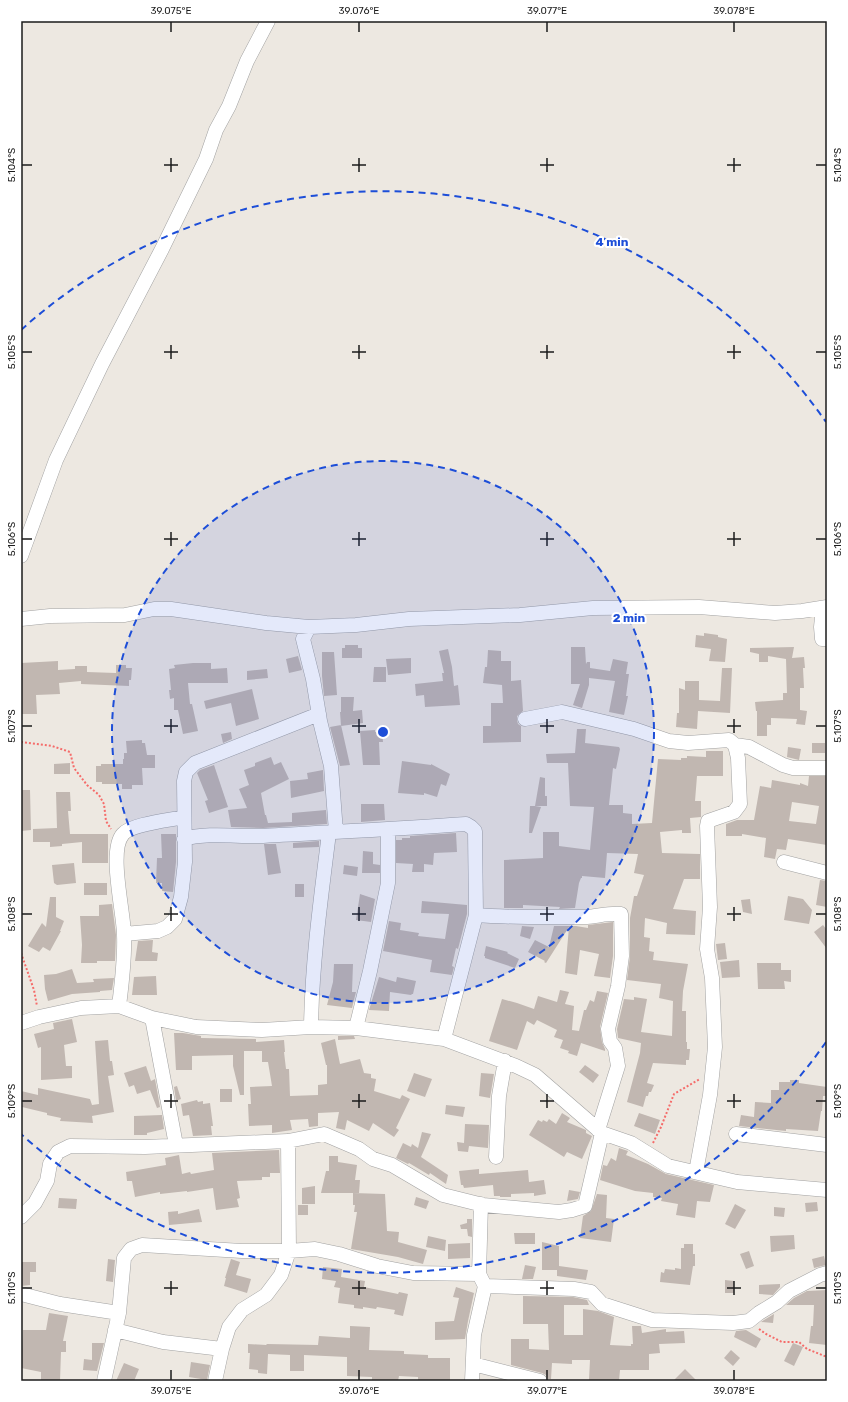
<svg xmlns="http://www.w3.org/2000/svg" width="848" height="1402" viewBox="0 0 848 1402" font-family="Rubik,sans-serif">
	<rect width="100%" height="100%" fill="#ede8e1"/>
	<!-- building -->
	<path fill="#c1b7b1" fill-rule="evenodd" d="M704,633L718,635V637L727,639L725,662L709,661L711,649L695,647L696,635L704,636Z
		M345,645H358V648H362V658H342V648H345Z
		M571,647H585L586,664L587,662H590V668L610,671L613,659L628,662L626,674H629L626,696H628L624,715L609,712L615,681L589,678V685L582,708L573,705L580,684H571Z
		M794,647L792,658L804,657L805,668H803L804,688H800V710L807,711L805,725L796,724L797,719L771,718V725H767V736H757V711H756L755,702L783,700V693H787L786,659L768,656V662H759V654L750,652V648Z
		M448,649L452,667L454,686L458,685L460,705L425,707L424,695L416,696L415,684L443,681L442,673H444L439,651Z
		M488,650L501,651V661H511V681L521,680L523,711L517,716V720L518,724L521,726V742L483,743V726H491V703H503L502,685L483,683L485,667H487Z
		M322,652H334L337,695L324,696L322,676Z
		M298,656L302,670L289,673L286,659Z
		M411,658V673L388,675L386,659Z
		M58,661V670L75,669V666H87V672L116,673V665H126V668H132L131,680H129V686L81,684V681L59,683L60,694L36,695L37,714H21V663Z
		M193,663H211V669L227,668L228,683H188L190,704H192L198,731L183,734L178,710H174V698L170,699L169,690H171L169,669L175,668L174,665Z
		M374,667H386V682H373Z
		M722,668H732L730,713L698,711L697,729L676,727L677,713H679V688L685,690V681H699V700L720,701Z
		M267,669L268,678L247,680V671Z
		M252,689L259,719L236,726L231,703L206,709L204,701Z
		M341,697H354L353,711L362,710L363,723L341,726L340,712H341Z
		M341,725L350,765L340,766L330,727Z
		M577,729H586L585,743L619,747L620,749L616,769L613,768L609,805H623V813L632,814V824L652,823L658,759L681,760V758H687V756L706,757V751H723V776H697L695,801H701V817L690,818L691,833H682V830L660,832L662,853L700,854V879H684L673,909L696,911L695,935L666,934L667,923L645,918L644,937L650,938L649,951L654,952L653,960L688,964L683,991L682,1011H686V1042H687V1049H690L689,1060H686V1065L653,1063L647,1083L654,1085L651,1092H649L648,1096H646L643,1107L627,1102L640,1053L641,1043L618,1038L617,1029L624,999L634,1000V997L647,999L641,1032L672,1036L673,1001L659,998L661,984L627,980L630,956V918L634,896H637L644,875L634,873L638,854L607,853L605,878L582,876V878H581L579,883L575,908L559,909L560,907L523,905V908H504V860L543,858V832H559V846L590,850L594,807L570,806L568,763H547L546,754L575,753Z
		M375,730V732L382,731L383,742H379L380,765H363L360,731Z
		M231,732L232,739L223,743L221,734Z
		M142,740V743H145L147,755H155V768H142L143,785H132V789H122V784H102V782H96V766H101V764H123V759H124V753H127L126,741Z
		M812,743H825V753H812Z
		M788,747L801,749L799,760L787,757Z
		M271,757L274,765L281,762L289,779L261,793L265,815H266L268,823L292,822V813L326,810L327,824L263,828L231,827L228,810L247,808L239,789L249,785L244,770L255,766V763Z
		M402,761L431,765V764L450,774L446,786L441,784L437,797L424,793V795L398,793Z
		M70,763V774H54V764Z
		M214,765L228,807L209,813L205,801L208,800L197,773L200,770Z
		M323,770L324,791L291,798L290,781L308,779L307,773Z
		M809,776H827V845L788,839L786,850L777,849L775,859L764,857L766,838L742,834V836H726V824L737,820H754L760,786L771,788L772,780L800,785V783L808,786ZM792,802L819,806L816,824L789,821Z
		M540,777L545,778V796H547V806H535L541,807L532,833H529L530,806H535Z
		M21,790H30L31,830L21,831Z
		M56,792H70L71,811H68L70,834H108V863H82V842L62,844V846L50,847V842H33V829L57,828Z
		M361,804H384L385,820L361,822Z
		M456,833L457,852L434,853L433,865L424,864V872H412L413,864L396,863V840H402V838H410V836Z
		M161,834H176V862L173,892L162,891V883H156L157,858H162Z
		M319,841V847L293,848V843Z
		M264,844H276L281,873L268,875Z
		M363,851L373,852V864L380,865V873H362Z
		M74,863L76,883L57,885L54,883L52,865Z
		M344,865L358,867L357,876L343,874Z
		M820,880L827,881V907L816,905Z
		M84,883H107V895H84Z
		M295,884H304V897H295Z
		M360,894L375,899L371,922L356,920Z
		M788,896L803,899L812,910L809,924L784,920Z
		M50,897H56V917L64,921L60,931H61L50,951L43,947L39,952L28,946L42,923L46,927Z
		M750,899L752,914L743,912L741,900Z
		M422,901L467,905V914L458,949L456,948L452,966L454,967L452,975L430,972L432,960L383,951L389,921L401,923L400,930L419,933L418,936L445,939L449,914L421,913Z
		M112,904L116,935L115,961H97V963H81L82,945L80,916H99V905Z
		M613,922V956L610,978L594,976L599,954L580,950L577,975L565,973L569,927L546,963L544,962L545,961L528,952L535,940L549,947L554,926H576L588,928V925Z
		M823,925L827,930V949L814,932Z
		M522,926L534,927L530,939L520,936Z
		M153,940L152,952L158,953L157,961H135L138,941Z
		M725,943L727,959L718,960L716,944Z
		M486,946L508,952L507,953L519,959L515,968L485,958V956H484Z
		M739,960L740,977L722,978L720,962Z
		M757,963H781V970H791V982L784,981L785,989H758Z
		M334,964H353L352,992H356L352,1008L327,1005L333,982Z
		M72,969L77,983L94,982L93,979L114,978L112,990L100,991V992L72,994L48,1001L45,989L44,975L56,974Z
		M156,976L157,995H132L134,977Z
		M379,977L396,982L397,977L416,981L413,994H412L411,995L390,992L389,1011L369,1010Z
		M560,990L569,992L565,1004L574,1006L572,1030L579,1031L584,1010H586L590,1000L594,1002L597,991L608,993L600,1027L602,1042L605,1049V1051L581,1043L577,1056L568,1053L569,1051L560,1048L563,1040L554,1037L557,1030L537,1020L534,1025L527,1021L517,1050L489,1041L502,999L517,1003L534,1009L538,996L557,1002Z
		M72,1019L77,1042L64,1045L66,1066H72V1078L41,1080V1047L38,1048L34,1034L54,1029L53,1023Z
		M174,1033H183L201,1036V1038L256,1039V1042L284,1040L285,1052H284L286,1069H289L290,1096L318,1095V1085L327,1084V1065H326L321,1043L335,1039L340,1064L360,1059L364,1073L371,1074V1078L376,1079L374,1091L400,1099L402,1095L410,1099L396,1128L399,1130L394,1137L373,1123L369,1131L347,1120L345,1130L336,1128L339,1112L318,1113V1126L309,1127L308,1119L290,1120L292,1130L272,1133V1125L249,1126L248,1104H251L250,1087L272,1086L268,1062H262V1051H244V1095H240L233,1066V1055L192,1056V1070H176Z
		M338,1036H354L355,1039L338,1040Z
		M108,1040L110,1061H112L114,1075L108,1076L114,1112L92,1116L93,1123L60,1121L61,1118L47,1115V1113L22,1107L23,1101L21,1100V1091L38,1095V1088L90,1099L92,1105L99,1104L95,1041Z
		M585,1065L599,1075L593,1083L579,1072Z
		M146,1066L151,1081L155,1079L160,1107L157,1108L150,1090L137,1094L134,1085L129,1087L124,1073Z
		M414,1073L432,1079L425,1097L407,1091Z
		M481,1073L494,1074L490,1098L479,1096Z
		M790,1080H799V1083L827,1087V1096H823L822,1111H821L818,1131L786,1129V1131L739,1126L741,1115L754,1117L755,1102L771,1103V1090H779V1082H790Z
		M177,1086L181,1099L176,1101L174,1087Z
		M220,1089H232V1102H220Z
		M197,1100L198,1102L203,1101V1104L210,1103L213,1126H211L212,1135L193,1136L189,1115L183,1116L181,1104Z
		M446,1105L465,1107L463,1117L445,1114Z
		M562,1113L570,1118L567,1122L586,1130V1133L592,1136L582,1159L567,1152L564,1157L529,1135L538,1120L542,1122L543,1120L547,1122L549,1119L556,1124Z
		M639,1113L660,1120L655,1134L634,1126Z
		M162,1115L164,1129L147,1133V1135H134V1116Z
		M465,1124L489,1125L488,1148L469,1146L468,1152L458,1151L457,1142L464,1143Z
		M422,1132L431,1134L421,1157L448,1175L446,1184L430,1173L429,1175L409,1163L408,1164L396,1158L403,1143L411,1147L412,1144L418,1148Z
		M619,1148L628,1151L626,1155L648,1164L666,1174L714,1185L710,1202L697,1201L695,1218L676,1215L678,1204L661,1201L662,1198L653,1197V1193L635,1191L600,1180L603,1165L607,1166L611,1158L616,1161Z
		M279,1150L280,1173H270V1177H262V1180L237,1181L240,1198L237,1199L239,1207L216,1210L213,1188L187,1192V1191L160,1194V1192L135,1197L132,1181H127L126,1172L166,1165L165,1158L179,1155L182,1174L190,1172L191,1174L214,1170L212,1153Z
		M329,1156H338V1162L357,1165L355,1180H360L359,1193H321L326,1171H329Z
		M479,1169V1174L528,1170L529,1182L544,1180L546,1194L534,1196V1193L511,1194V1197H500V1196H494L493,1185L464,1188L463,1185H461L459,1171Z
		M315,1186V1204H302V1188Z
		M569,1190L580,1192L578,1199L567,1201Z
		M353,1193L385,1194L387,1231L399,1232L398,1242L427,1250L423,1264L398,1257L351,1249L357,1212H354L355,1205H353Z
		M597,1194L607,1195L606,1218L614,1219L611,1242L580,1238L583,1216L591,1211Z
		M416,1197L429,1201L426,1209L414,1205Z
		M59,1198L77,1199L76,1209L58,1208Z
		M817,1202L818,1211L806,1212L805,1203Z
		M735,1204L746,1210L735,1229L725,1224Z
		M298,1205H308V1215H298Z
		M774,1207L785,1208L784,1217L774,1216Z
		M199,1209L202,1222L169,1225L168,1212L178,1211V1214Z
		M467,1219H472V1237L468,1236L467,1229H461L460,1225L467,1223Z
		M514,1233H535V1244H515Z
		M794,1235L795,1249L771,1252L770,1236Z
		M428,1236L446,1240L445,1251L426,1247Z
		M542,1242L559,1246V1266L588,1270L586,1280L557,1276V1270H542Z
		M470,1243V1258L448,1259V1244Z
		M684,1244H693V1254H695V1266H693L690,1285L660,1282L661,1272L664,1273L665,1269L675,1270V1268L681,1269V1248H684Z
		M749,1251L754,1266L746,1269L740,1254Z
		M824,1256L826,1265L814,1268L812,1259Z
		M108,1259L115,1260L113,1282L106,1281Z
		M231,1259L240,1262L236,1275L251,1279L247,1293L224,1286L226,1278H225Z
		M21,1262H36V1272H30V1285L21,1286Z
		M525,1265L536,1267L533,1279H522Z
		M323,1267L342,1269L341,1277L365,1281L364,1287L398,1294L399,1292L408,1294L403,1316L394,1314L395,1310L377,1307L376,1309L363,1307V1309L354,1308V1305L338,1303L340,1288L334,1287L336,1281L322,1279Z
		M725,1280L734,1281V1293H725Z
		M780,1284V1287L773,1295L759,1294V1285Z
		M456,1287L474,1293L468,1321L465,1339L435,1340V1322L454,1321L459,1298L453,1297Z
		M827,1290V1345L809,1343L811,1326H813L814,1305H786L794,1298L807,1291Z
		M523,1296L573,1297L587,1300L589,1305H564V1335H583V1309L598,1311L614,1317L610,1345L631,1346V1344H633L632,1326H641L642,1333L666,1329V1332L684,1331L685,1343L659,1344L660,1353L649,1354V1370H620L619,1381L589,1380L590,1360H572V1364L552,1363L551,1379H548L546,1375L542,1373L511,1365V1339H529V1349L549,1350L548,1324H523Z
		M49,1313L68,1316L63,1341H66V1352H61L60,1381H41V1372L21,1368L23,1330H46Z
		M774,1314L773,1323L761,1322L764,1320Z
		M350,1326L370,1327L369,1350L404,1351V1354L428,1355V1358H450V1381H418V1377L399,1376L398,1381H372V1377L347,1376V1357L304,1355V1371H290V1355L268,1354L267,1374L258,1373V1370L249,1369L250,1353H248V1344L266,1345L267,1344L318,1345L319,1336L350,1338Z
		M746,1330L761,1339L756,1348L734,1337L736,1331Z
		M92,1343H104L97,1371L83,1370L84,1359L92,1360Z
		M793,1343L803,1347L794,1366L784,1361Z
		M731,1350L740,1358L733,1366L724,1358Z
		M191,1362L210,1365L207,1380L189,1377Z
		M124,1363L139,1369L134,1381H116Z
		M685,1369L697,1381H673Z"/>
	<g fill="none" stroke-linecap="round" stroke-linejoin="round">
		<!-- minor casing -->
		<g stroke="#a2a2a2" stroke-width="15">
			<path id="minor" d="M21,556L56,460L102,364L162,249L206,159L216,130L229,106L247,61L268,21
				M823,608L821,627L822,639H827
				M21,619L50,616L125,615L154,609H171L266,623L309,627L356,625L409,619L520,615L593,608L699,607L775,613L802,611L827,607
				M309,627L303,639L313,679L320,721L331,766L336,832
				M525,719L562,712L634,729L669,741L688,743L729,740L735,745L738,758L740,804L734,812L708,821L707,826L710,907L707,949L712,978L715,1047L710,1095L696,1172
				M735,745L749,747L783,765L793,768H827
				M184,839C209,832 237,837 263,836C331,832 398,829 466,824L471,827L475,831L476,915L444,1039
				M784,862L827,873
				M476,915C513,918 550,917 587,917C599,916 608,913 621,914L622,956L618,986L608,1029L610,1041L615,1048L618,1066L598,1130
				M124,934L158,931L167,927L175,919L181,897L185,862L184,781L186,772L195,763L319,714
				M119,1006C122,982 125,959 124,935C124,913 108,850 123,834C131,824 171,820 184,817
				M152,1018L176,1145
				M21,1023L39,1017L81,1008L119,1006L152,1018L196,1027L262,1030L311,1027L356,1028L444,1039L516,1066L535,1075L602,1133L631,1143L668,1166L737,1182L827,1190
				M311,1027C312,962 321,897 329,833
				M356,1028L370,971L388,883V830
				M736,1134L827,1145
				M496,1157L499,1096L505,1061
				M21,1217L35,1203L47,1181L50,1164L58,1152L70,1146L145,1147L288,1141L324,1134L359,1149L373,1159L392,1165L443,1195L483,1205L559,1212L572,1210L585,1206L602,1133
				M485,1286L574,1289L591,1292L602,1304L652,1320L733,1323L749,1321L759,1313L777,1302L789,1291L820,1275L827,1273
				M21,1294L60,1304L119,1313
				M115,1330L163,1342L222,1349
				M473,1364L540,1381
				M104,1381L119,1313L124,1258L131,1249L142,1245L242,1251H289L315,1249L339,1254L377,1266L413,1273L479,1274
				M215,1381L222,1349L229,1327L242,1310L266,1295L281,1275L289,1251L288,1141
				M472,1381L474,1335L485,1286L479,1274L481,1204"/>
		</g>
		<!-- path -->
		<path stroke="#f56c6a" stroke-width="2" stroke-dasharray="2 2" stroke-linecap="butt" d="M21,742L52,746L70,752L74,768L87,785L99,795L104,804L106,821L111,829
			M21,953L34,990L37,1006
			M653,1143L661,1127L674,1094L700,1079
			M759,1329L766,1334L782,1342H799L807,1349L827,1357"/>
		<!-- minor -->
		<use href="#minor" stroke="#fff" stroke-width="14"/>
	</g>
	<!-- ticks -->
	<path fill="none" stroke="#1b1b1b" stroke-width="1.5" d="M171,22V32M359,22V32M547,22V32M734,22V32M171,158V172M359,158V172M547,158V172M734,158V172M22,165H32M164,165H178M352,165H366M540,165H554M727,165H741M816,165H826M171,345V359M359,345V359M547,345V359M734,345V359M22,352H32M164,352H178M352,352H366M540,352H554M727,352H741M816,352H826M171,532V546M359,532V546M547,532V546M734,532V546M22,539H32M164,539H178M352,539H366M540,539H554M727,539H741M816,539H826M171,719V733M359,719V733M547,719V733M734,719V733M22,726H32M164,726H178M352,726H366M540,726H554M727,726H741M816,726H826M171,907V921M359,907V921M547,907V921M734,907V921M22,914H32M164,914H178M352,914H366M540,914H554M727,914H741M816,914H826M171,1094V1108M359,1094V1108M547,1094V1108M734,1094V1108M22,1101H32M164,1101H178M352,1101H366M540,1101H554M727,1101H741M816,1101H826M171,1281V1295M359,1281V1295M547,1281V1295M734,1281V1295M22,1288H32M164,1288H178M352,1288H366M540,1288H554M727,1288H741M816,1288H826M171,1370V1380M359,1370V1380M547,1370V1380M734,1370V1380"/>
	<!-- distance rings -->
	<circle cx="383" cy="732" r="271" fill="#1d4ed8" fill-opacity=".12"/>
	<g fill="none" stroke="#1d4ed8" stroke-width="2" stroke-dasharray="7 5">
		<circle cx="383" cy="732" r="271"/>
		<path d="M826 1042A541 541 0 0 1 21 1134M21 330A541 541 0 0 1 826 422"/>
	</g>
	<circle cx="383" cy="732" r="6" fill="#1d4ed8" stroke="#fff" stroke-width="2"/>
	<g font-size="12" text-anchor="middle" font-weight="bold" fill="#1d4ed8" stroke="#fff" stroke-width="4" stroke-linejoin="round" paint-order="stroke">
		<text x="612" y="246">4 min</text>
		<text x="629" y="622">2 min</text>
	</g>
	<!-- border -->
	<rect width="848" height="1402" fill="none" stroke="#ffffff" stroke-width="44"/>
	<rect x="22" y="22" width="804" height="1358" fill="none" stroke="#1b1b1b" stroke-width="1.5"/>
	<g font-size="10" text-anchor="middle" fill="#1b1b1b">
		<text x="171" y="14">39.075°E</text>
		<text x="359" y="14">39.076°E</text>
		<text x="547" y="14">39.077°E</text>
		<text x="734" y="14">39.078°E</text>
		<text transform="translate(11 165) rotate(-90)" y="4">5.104°S</text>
		<text transform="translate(837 165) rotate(-90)" y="4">5.104°S</text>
		<text transform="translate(11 352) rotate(-90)" y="4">5.105°S</text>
		<text transform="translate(837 352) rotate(-90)" y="4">5.105°S</text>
		<text transform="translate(11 539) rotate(-90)" y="4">5.106°S</text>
		<text transform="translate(837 539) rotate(-90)" y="4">5.106°S</text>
		<text transform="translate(11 726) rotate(-90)" y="4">5.107°S</text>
		<text transform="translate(837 726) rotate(-90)" y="4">5.107°S</text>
		<text transform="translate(11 914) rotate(-90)" y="4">5.108°S</text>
		<text transform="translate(837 914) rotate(-90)" y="4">5.108°S</text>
		<text transform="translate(11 1101) rotate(-90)" y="4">5.109°S</text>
		<text transform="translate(837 1101) rotate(-90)" y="4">5.109°S</text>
		<text transform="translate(11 1288) rotate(-90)" y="4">5.110°S</text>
		<text transform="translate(837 1288) rotate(-90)" y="4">5.110°S</text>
		<text x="171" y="1394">39.075°E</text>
		<text x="359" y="1394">39.076°E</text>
		<text x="547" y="1394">39.077°E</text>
		<text x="734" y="1394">39.078°E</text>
	</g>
</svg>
